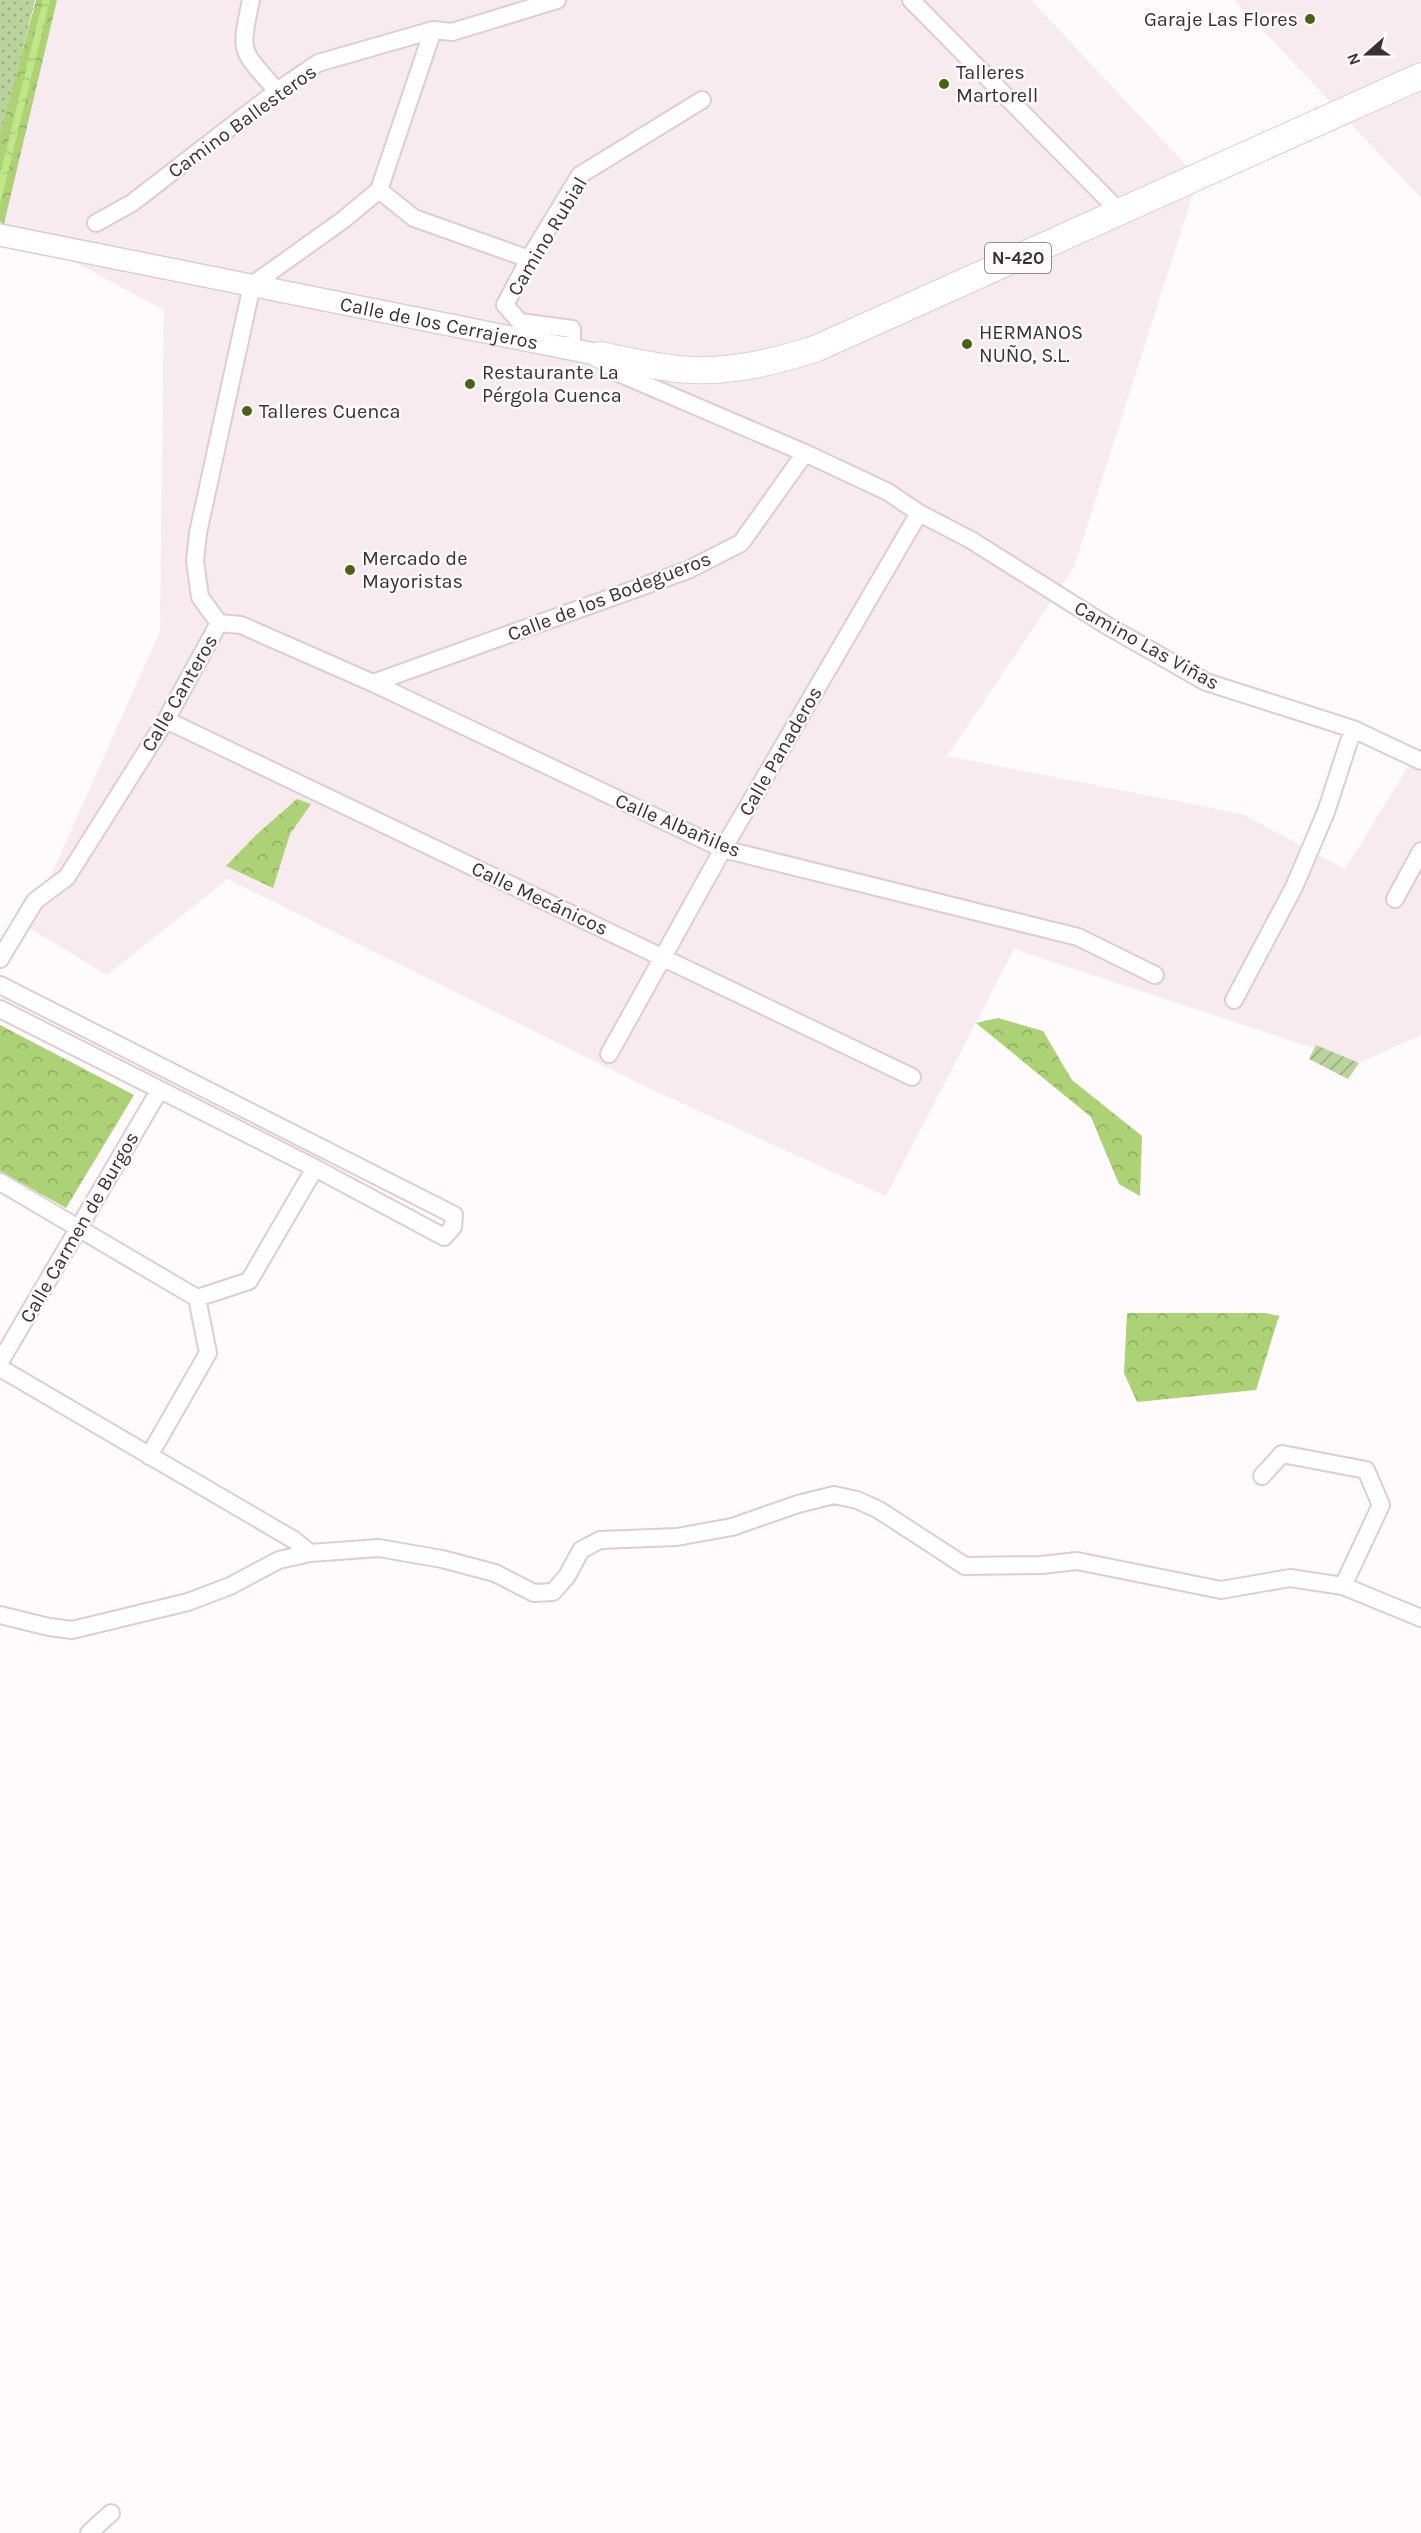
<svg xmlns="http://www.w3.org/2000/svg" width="1421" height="2533" viewBox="0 0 1421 2533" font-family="Karla,sans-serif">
	<defs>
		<pattern id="grass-dots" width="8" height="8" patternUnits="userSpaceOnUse" patternTransform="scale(1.5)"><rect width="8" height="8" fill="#bad29b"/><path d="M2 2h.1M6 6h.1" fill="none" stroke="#98ab7f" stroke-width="1.8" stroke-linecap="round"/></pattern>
		<pattern id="forest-crowns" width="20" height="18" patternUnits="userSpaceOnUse" patternTransform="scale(1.5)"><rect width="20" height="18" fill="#add275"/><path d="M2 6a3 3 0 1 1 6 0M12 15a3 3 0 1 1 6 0" fill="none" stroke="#8eab61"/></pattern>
		<pattern id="garden-furrows" width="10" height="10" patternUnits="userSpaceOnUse" patternTransform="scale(1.5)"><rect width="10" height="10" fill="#bad29b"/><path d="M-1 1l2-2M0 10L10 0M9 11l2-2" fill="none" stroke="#98ab7f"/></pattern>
		<pattern id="water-ripples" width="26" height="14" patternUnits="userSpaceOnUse" patternTransform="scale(1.5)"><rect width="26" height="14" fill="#c0e688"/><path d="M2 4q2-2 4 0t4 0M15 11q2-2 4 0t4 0" fill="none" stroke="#a6c676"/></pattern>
	</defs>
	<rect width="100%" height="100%" fill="#fffafc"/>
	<!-- built -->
	<path fill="#f7ebef" d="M54,0H1031L1198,178L1074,567L947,756L1242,814L1345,869L1421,746V1035L1359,1063L1014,949L886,1196L644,1086L228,879L107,975L28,927L160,631L164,310L4,224Z
		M1234,0H1421V198Z"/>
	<!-- grass -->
	<path fill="url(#grass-dots)" d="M0,0H35L0,142Z"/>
	<!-- forest -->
	<path fill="url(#forest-crowns)" d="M36,0H57L4,224L0,222V136Z
		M297,799L311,804L290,834L273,888L226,866L257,834Z
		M998,1018L1043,1031L1072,1080L1142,1136L1140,1196L1119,1184L1091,1117L976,1023Z
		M0,1025L134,1095L66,1208L0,1171Z
		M1127,1313H1266L1279,1316L1256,1390L1137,1402L1124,1373Z"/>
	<!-- garden -->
	<path fill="url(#garden-furrows)" d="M1316,1045L1359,1063L1348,1079L1309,1059Z"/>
	<!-- water -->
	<path fill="url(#water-ripples)" d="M43,0H50L0,205V175Z"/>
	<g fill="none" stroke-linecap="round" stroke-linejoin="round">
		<!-- minor casing -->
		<g stroke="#e1cbd3" stroke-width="20">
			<path id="minor" d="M251,0C239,56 241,49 277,91
				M911,0L1120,212
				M379,190L414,218L529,259
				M96,223L132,203L277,91L318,63L433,30
				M572,350V329L520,322L505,305L529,259L580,175L702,100
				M600,356L616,372L805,453L888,492L919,513L971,540L1106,625L1206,682L1353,729L1421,761
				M219,623L241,625L373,683L723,849L1078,937L1155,975
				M373,683L688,570L741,543L805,453
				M166,720L912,1077
				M1395,899L1421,851
				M0,959L35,901L67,877L166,720L219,623L200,597L195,561L198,533L252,285L343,220L379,190L433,30L452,32L557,0
				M0,985L454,1215L453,1227L444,1237L315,1168L0,1009
				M1234,1000L1294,887L1326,812L1353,729
				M609,1054L723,849L919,513
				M0,1182L197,1298
				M0,1362L159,1091
				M0,1368L294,1540L310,1553
				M149,1456L208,1353L197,1298L249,1281L315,1168
				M1262,1476L1282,1454L1366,1470L1381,1505L1343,1586
				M0,1615L49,1627L72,1630L188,1602L230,1586L279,1560L310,1553L379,1548L442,1559L495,1573L534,1593L553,1592L567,1576L581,1550L600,1540L677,1537L732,1527L798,1504L834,1495L857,1500L879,1510L965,1566L1041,1565L1077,1561L1221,1590L1290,1578L1343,1586L1421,1618
				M89,2533L111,2513"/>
		</g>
		<!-- major casing -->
		<g stroke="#e1cbd3" stroke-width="24">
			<g id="major">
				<path id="s1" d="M0,235L600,355"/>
			</g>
		</g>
		<!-- highway casing -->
		<g stroke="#e1cbd3" stroke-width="28">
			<path id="highway" d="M600,355C625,360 652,366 678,369C725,374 770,363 815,349L1421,76"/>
		</g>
		<!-- minor -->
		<use href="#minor" stroke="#fff" stroke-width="16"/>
		<!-- major -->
		<use href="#major" stroke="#fff" stroke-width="21"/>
		<!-- highway -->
		<use href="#highway" stroke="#fff" stroke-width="26"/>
	</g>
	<!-- markers -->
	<g fill="#496314" stroke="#fffafc" stroke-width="2">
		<circle cx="1310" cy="19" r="6"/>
		<circle cx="944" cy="84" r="6"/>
		<circle cx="967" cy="344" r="6"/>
		<circle cx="470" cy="384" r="6"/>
		<circle cx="247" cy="411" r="6"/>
		<circle cx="350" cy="570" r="6"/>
	</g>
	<g text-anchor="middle" stroke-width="5" stroke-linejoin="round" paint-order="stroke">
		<!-- shield labels -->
		<rect fill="#fffafc" stroke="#746d70" stroke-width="1.5" x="985" y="243" width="66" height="30" rx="4.5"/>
		<g font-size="18" font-weight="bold" fill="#393134">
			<text x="1018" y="264">N-420</text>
		</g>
		<!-- poi labels -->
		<g font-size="20" fill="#393134" stroke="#fffafc" text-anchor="start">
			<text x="1298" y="26" text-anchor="end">Garaje Las Flores</text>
			<text x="956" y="79">Talleres<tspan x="956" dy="23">Martorell</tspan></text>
			<text x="979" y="339">HERMANOS<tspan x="979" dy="23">NUÑO, S.L.</tspan></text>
			<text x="482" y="379">Restaurante La<tspan x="482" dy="23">Pérgola Cuenca</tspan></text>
			<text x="259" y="418">Talleres Cuenca</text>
			<text x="362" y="565">Mercado de<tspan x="362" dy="23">Mayoristas</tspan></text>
		</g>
		<!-- street labels -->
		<g font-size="20" fill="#393134" stroke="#fffafc">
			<text transform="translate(242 121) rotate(-36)" y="7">Camino Ballesteros</text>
			<text transform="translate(547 236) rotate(-59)" y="7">Camino Rubial</text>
			<text dy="7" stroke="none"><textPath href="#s1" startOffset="448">Calle de los Cerrajeros</textPath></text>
			<text transform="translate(609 596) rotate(-21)" y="7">Calle de los Bodegueros</text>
			<text transform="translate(1147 645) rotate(29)" y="7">Camino Las Viñas</text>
			<text transform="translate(179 693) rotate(-60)" y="7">Calle Canteros</text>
			<text transform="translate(780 751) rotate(-60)" y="7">Calle Panaderos</text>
			<text transform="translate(678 825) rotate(23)" y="7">Calle Albañiles</text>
			<text transform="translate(540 898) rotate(25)" y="7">Calle Mecánicos</text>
			<text transform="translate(79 1227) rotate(-60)" y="7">Calle Carmen de Burgos</text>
		</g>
	</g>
	<!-- north arrow -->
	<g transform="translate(1367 54) rotate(249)" stroke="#fffafc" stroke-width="4.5" paint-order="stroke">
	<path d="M0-4.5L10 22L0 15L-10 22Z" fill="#393134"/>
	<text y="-9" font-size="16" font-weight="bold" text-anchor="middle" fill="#393134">N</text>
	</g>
</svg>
